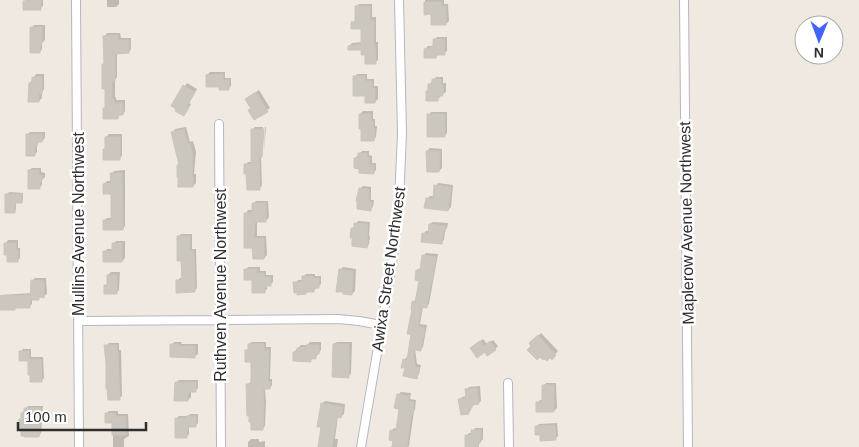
<svg xmlns="http://www.w3.org/2000/svg" width="859" height="447" viewBox="0 0 859 447" font-family="Helvetica,sans-serif">
	<rect width="100%" height="100%" fill="#efe9e1"/>
	<!-- shadow -->
	<path fill="#0003" d="M26,0H43V6L40,9L25,1Z
		M107,0H119V4L116,7H107Z
		M425,0H444V4H448L449,21L446,24L432,13H425Z
		M359,4H372V17H376V42H378V60L375,63L363,49L349,46L352,43L363,42L362,27L352,23L356,20V7Z
		M34,25H45V40L42,43V49L40,52L31,28Z
		M107,33H120L121,38H131V49L129,52H117V77L115,80V97H116V100H125V111L123,114H120L118,118L104,108L106,106V88L103,65L105,62V36Z
		M437,37H447V51L444,53L439,54L436,57L425,49L428,46H432L434,44V40Z
		M210,72H225V78H231V86L228,89L220,86L207,75Z
		M36,74H44V89L42,92V98L39,101L30,83Z
		M357,74H367V79H374V86H378V99L375,102L366,95L355,77Z
		M436,77H443V83H446V92L443,94H440V97L438,99L427,91L429,89V85Z
		M187,83L197,89L189,103L191,104L186,112L173,106Z
		M259,90L270,108L254,118L252,108L246,99Z
		M363,111H373V119H375V126H377L376,137L373,140L360,114Z
		M431,112H447V133L444,136L429,115Z
		M186,127L190,142L193,141L196,152L194,174H196V183L193,186L178,165L180,163L173,132L175,129Z
		M255,127H263L261,156L262,186L259,188L245,165L248,162H252V130Z
		M265,127H266L264,153Z
		M30,132H45V138L42,141H40L37,145V152L34,155L27,135Z
		M109,134H122V156L119,159L106,148V137Z
		M430,148L442,149V168L439,171L427,151Z
		M362,151H369V155L372,156V163H376V170L373,173L355,158Z
		M32,168H41V172L45,173V177L42,180V185L39,188L29,170Z
		M125,170V226L123,229L105,220L107,218H112V192L104,184L107,181H112V173L114,171Z
		M438,183L453,185L451,207L448,210L427,199L430,196H434L436,186Z
		M363,186L371,187V200H374L373,207L370,209L360,189Z
		M9,192L23,193V200L21,202H16V210L14,212L7,195Z
		M256,201H268L269,218L266,220L257,221V236H266L267,255L264,258H254L246,213L248,210H253V204Z
		M358,221L370,222L369,236H370L369,244L367,247L352,229Z
		M433,222L448,223L447,228L445,230L444,240L441,242L423,234L426,231H430V224Z
		M181,234H192V249H196L197,288L194,291L177,281L180,278H183L178,237Z
		M8,240H18V248H20V258L17,261L6,243Z
		M116,241H125V258L122,261L105,252L107,249H113V244Z
		M426,253L438,254L429,304L426,307L423,306L420,324L427,325L423,347L420,350L415,349L417,364L421,365L419,374L416,377L406,367L404,360L407,357H408L412,333L413,302L416,299L420,280L417,270L421,268L423,256Z
		M248,267H260V271H266V275H273V282L270,285H267V289L264,292L246,270Z
		M343,267L356,269L355,291L352,294L340,270Z
		M111,272H120L119,290L117,293L105,286L108,283V275Z
		M306,274H315V276H321V284L313,291H309L306,293L295,283L298,280H303V277Z
		M35,278H46L47,294L44,296H41L39,298H32V304L30,306L17,307L14,309H0V296L1,295L32,293V281Z
		M541,333L558,351L552,358L530,343Z
		M483,339L487,344L493,340L498,346L495,349L485,350L474,345Z
		M174,342H182L181,344H198V354L195,356L172,345Z
		M252,342H266V347H271L270,379H272V385L270,388H265L266,402L265,426L262,429L248,385L250,382H252V361L246,351L249,348V344Z
		M310,342H321V350L315,358H313L310,361L294,352L301,345H307Z
		M337,342H352L351,374L348,376L334,344Z
		M109,343H119V350H121L122,396L119,398L106,346Z
		M23,349H31V357H43L44,378L41,381L29,359L20,352Z
		M179,380H198V388L195,391H191V397L188,400L176,383Z
		M546,383H556L557,408L554,411L537,403L540,400H543V386Z
		M480,386L481,401L478,403L475,404L471,407V410L468,413L460,399L462,397L467,396L466,390L469,387Z
		M401,392L411,393L410,399L416,400L415,410L414,411L409,446L408,447H394L395,440L391,431L394,428L397,429L400,408L398,395Z
		M325,401L345,404L344,414L341,417L338,416L335,439H338L337,447H320L322,426V404Z
		M28,406H43L41,433L39,436L20,420L22,418V413Z
		M109,411H118V414H128L129,436L124,439V447H113V422L106,414Z
		M190,414H198V423L195,426H191L189,427V434L186,437L176,419L179,416H188Z
		M557,423L558,436L555,439L541,434L536,427L539,424Z
		M475,428H483V439L479,444V447H466V436L469,433H473V431Z
		M251,439H259V442L265,441V447H248V442Z"/>
	<!-- building -->
	<path fill="#cbc7bf" stroke="#cbc5ba" d="M41,0V10H23V1Z
		M424,2H441V6H446V25H431V14L424,15Z
		M355,6H370V20H374V45H375L376,64H365V55H361V50H348V46L361,44V29H351V22H355Z
		M30,27H42V44L40,45V53H30Z
		M118,35V40H129V53L115,54V81H112V99H114V103H123V115H118V119H103V108H105V89H102V64H104L103,36Z
		M433,39H444L445,55H436V58H424V49L431,48V46H433Z
		M223,74V80H229V90H219V87H206V75Z
		M353,76H365V81H372V88H375V103H365V96H353Z
		M32,77H42V94L39,93V102H28L29,83H32Z
		M432,79H441V85H443V96H438V101H426V91H428V84H432Z
		M183,85L195,92L187,106L189,107L184,116L175,111L176,109L171,106Z
		M256,92L268,112L254,120L248,110L251,109L245,99Z
		M359,114H371V121H373V128H375L374,141H361V129H359Z
		M427,114H445V137H427Z
		M184,129L188,144L190,143L193,155L192,177H193V187H178V177H177V165H179L171,132Z
		M251,129H264L262,157L259,156L260,190H247L246,174H244V164H251Z
		M26,134H43L42,142H38L37,146H35V156H26Z
		M105,137H120V160H103V149H105Z
		M426,151H440L439,172H427Z
		M358,153H367V158H370L369,165H374V174L359,173V169L354,168V158H358Z
		M28,170H39V175H42V181H40V189H28Z
		M110,173H122L123,230H103V220H111V194H103V184L111,183Z
		M434,185L451,187L448,211L424,208L426,198L433,199Z
		M359,188L369,189V202H372L371,211L357,209V202L356,201Z
		M5,194H22V203H15V213H5Z
		M252,203H266V222H255L254,238H264V259H253L252,248H244V213H252Z
		M354,223L368,224L367,238H368L367,248L352,246V238H350L351,228H354Z
		M429,224L446,226L445,232H443L442,244L421,242L422,233L428,234Z
		M177,236H190V251H194L195,292L176,293V280H182L181,261H177Z
		M4,243H16V250H18V262H7V255H4Z
		M112,243H122V262H103V251H112Z
		M422,255L436,257L432,282H431L427,308L421,307L418,327L425,328L421,351L413,350L415,366L419,368L417,379L403,376L405,368H401L403,359L407,360L411,334H407L412,309H411L412,301L415,302L416,297L419,281L415,280L416,270H420Z
		M244,269H257V273H264V277H271V286H265V293H252V280H244Z
		M339,269L353,271L352,295L343,294V292H336Z
		M107,275H117V294H104V285H107Z
		M302,276H313V278H319V288H314V292H306V294L297,295V293H294L293,282H302Z
		M31,280L44,281V298L39,297V300H30Z
		M30,295V308H15V310H0V296Z
		M538,335L556,355L552,360L550,358L547,361L545,359L543,360L540,357L537,360L527,350L531,346L529,343Z
		M480,341L484,346L490,341L496,350L487,356L485,352L477,358L470,348Z
		M170,344H179V346H195V358L170,357Z
		M248,344H264V350H269L268,382L270,381V389H263L264,406L263,430H251V422H249V416H247L246,384H251V362H245V350H248Z
		M333,344H349V378L332,377Z
		M104,345H117V352H118L120,400H108L107,389H106V363Z
		M306,345H319V354H316V359H311V362L293,361V352H297V348L306,347Z
		M19,351H29V359H41L42,382H30V375H28V361H19Z
		M175,382H196V392H188V401H174Z
		M542,385H554V412H536V402H542Z
		M477,388L479,404L472,405V408L469,409V414L461,415L458,399L466,398L465,389Z
		M397,394L409,396L408,401L414,402L413,414H411L407,447H392L393,441L389,440L390,430L396,431L399,409L394,408Z
		M321,403L343,407L341,418L337,417L332,447H318L321,427H317Z
		M24,408H41L39,437H24V436H21V429H19V419H21V413H24Z
		M105,413H115L116,417L126,416V435H112V423H105Z
		M186,416H196V427H188V430H187V438H175V418H186Z
		M555,425L556,440L540,441V435H535V426Z
		M471,430H481L480,443H478V446L477,447H465V435H471Z"/>
	<g fill="none" stroke-linecap="round" stroke-linejoin="round">
		<!-- street casing -->
		<g stroke="#b4b7c1" stroke-width="10">
			<path id="street" d="M76,0L79,447
				M684,0L688,447
				M219,124L221,447
				M78,321L338,319L359,321L381,325
				M508,383L509,447
				M361,447L391,271L396,233L399,201L402,133L399,0"/>
		</g>
		<!-- street -->
		<use href="#street" stroke="#fff" stroke-width="8"/>
	</g>
	<g text-anchor="middle" stroke-width="5" stroke-linejoin="round" paint-order="stroke">
		<!-- street labels -->
		<g font-size="16" fill="#2e2e2e" stroke="#fff">
			<text transform="translate(686 223) rotate(-91)" y="6">Maplerow Avenue Northwest</text>
			<text transform="translate(78 224) rotate(-90)" y="6">Mullins Avenue Northwest</text>
			<text transform="translate(388 269) rotate(-82)" y="6">Awixa Street Northwest</text>
			<text transform="translate(220 285) rotate(-90)" y="6">Ruthven Avenue Northwest</text>
		</g>
	</g>
	<!-- north arrow -->
	<g transform="translate(819 40) rotate(181)"><circle r="24" fill="#ffffff" stroke="#ababab"/>
	<path d="M0-4L9 19L0 12L-9 19Z" fill="#4264fb"/>
	<text y="-8" font-size="14" font-weight="bold" text-anchor="middle" fill="#2e2e2e">N</text>
	</g>
	<!-- scale -->
	<path d="M18 422v8h128v-8" fill="none" stroke="#2e2e2e" stroke-width="2.5"/>
	<text x="25" y="422" font-size="15" fill="#2e2e2e" stroke="#ffffff" stroke-width="4" paint-order="stroke">100 m</text>
</svg>
